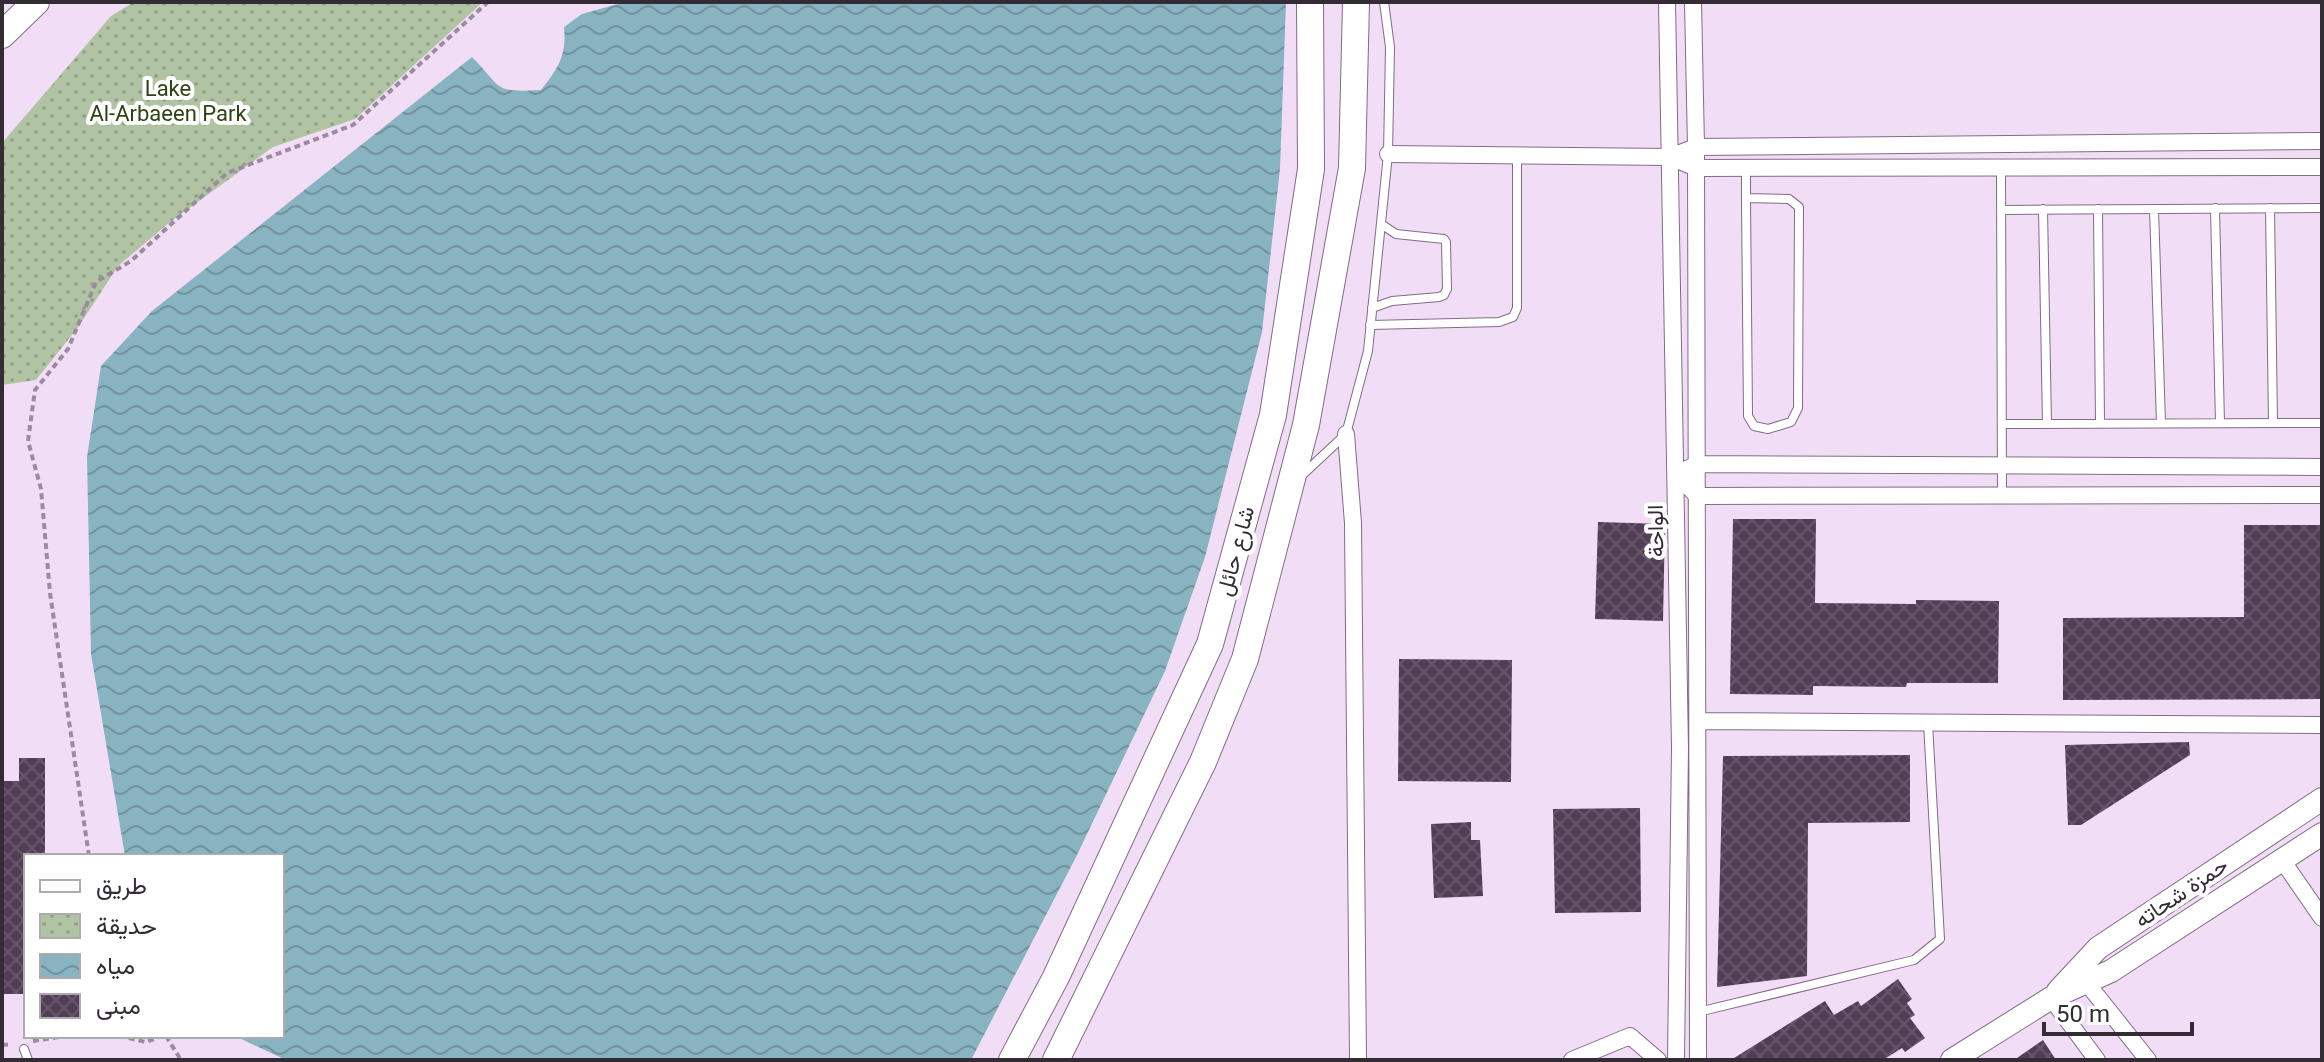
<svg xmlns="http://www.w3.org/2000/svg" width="2324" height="1062" viewBox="0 0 2324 1062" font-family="Roboto,Vazirmatn,sans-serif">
	<defs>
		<pattern id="park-dots" width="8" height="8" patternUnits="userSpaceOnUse" patternTransform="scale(2)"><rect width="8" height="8" fill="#b0c3a2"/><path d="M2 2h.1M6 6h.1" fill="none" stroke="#909f85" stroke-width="1.8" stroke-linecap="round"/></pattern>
		<pattern id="water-waves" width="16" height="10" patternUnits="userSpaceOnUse" patternTransform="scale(2)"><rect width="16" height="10" fill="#88b3c0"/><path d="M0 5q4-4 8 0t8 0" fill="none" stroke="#70929d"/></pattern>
		<pattern id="building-cross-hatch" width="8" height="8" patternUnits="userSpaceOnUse" patternTransform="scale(2)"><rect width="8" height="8" fill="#533e57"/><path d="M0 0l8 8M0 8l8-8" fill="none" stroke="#69586c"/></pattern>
	</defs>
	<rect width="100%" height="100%" fill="#f2ddf7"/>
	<!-- park -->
	<path fill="url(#park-dots)" d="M134,2H483L355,119L273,147L170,222L118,266L79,326L36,380L2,385V143L111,16Z"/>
	<!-- water -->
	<path fill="url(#water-waves)" d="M625,2H1286L1280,169L1262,332L1205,557L1165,671L1077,855L971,1060H286L235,1036H282V856H125L91,654L87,457L101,366L152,311L472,57C503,88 492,93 541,90C558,69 567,55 564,27L582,14Z"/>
	<!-- building -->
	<path fill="url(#building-cross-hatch)" d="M1733,519H1816L1815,603L1916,604V600L1999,601L1998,683H1907L1906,687L1813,686V695L1730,694Z
		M1598,522L1665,524L1663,621L1595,619Z
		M2244,525H2322V699L2063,700V618L2244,617Z
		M1399,659L1512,660L1511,782L1398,781Z
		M2189,742L2190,755L2081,825H2068L2065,745Z
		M1910,755V822L1808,823L1807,976L1717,987L1723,756Z
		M19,758H45V856H26V994H2V781H19Z
		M1640,808L1641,912L1555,913L1553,809Z
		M1471,822V840H1480L1483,896L1434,898L1431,824Z
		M1898,979L1912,999L1907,1003L1915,1015L1910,1018L1925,1038L1905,1052L1902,1048L1883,1060H1731L1825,1001L1834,1015L1858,1001L1861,1006Z
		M2043,1040L2056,1060H2014Z"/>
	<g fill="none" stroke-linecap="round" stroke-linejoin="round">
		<!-- lane casing -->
		<g stroke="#806d84" stroke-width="10">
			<path id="lane" d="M1746,168V198L1748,416L1754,426L1768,429L1791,422L1798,408L1799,207L1789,199L1746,198
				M2001,168L2002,496
				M2215,208L2220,423
				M2270,208L2273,423
				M2043,209L2047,424
				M2098,209L2100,423
				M2154,209L2161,423
				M2001,210L2322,208
				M1372,308L1392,301L1439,297L1444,295L1447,289L1446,242L1444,239L1396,234L1381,224
				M1370,325L1499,322L1513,317L1517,308V155
				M2003,424L2322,423
				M1299,478L1346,434L1368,351L1388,154L1390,47L1384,2
				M1698,1012L1914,960L1940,939L1928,723
				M24,1049L28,1060"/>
		</g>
		<!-- street casing -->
		<g stroke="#806d84" stroke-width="18">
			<path id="street" d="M1667,2L1680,748L1676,1060
				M1693,2L1696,147L1698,1060
				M2322,141L1696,147L1670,157L1696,168L2322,167
				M1388,154L1670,157
				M1346,434L1353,523L1358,1060
				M2322,467L1697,464L1677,474L1697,496L2322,495
				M1698,721L2322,725
				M2282,860L2322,918
				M2086,982L2148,1060
				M2051,998L2097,1060
				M1572,1060L1630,1036L1658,1060"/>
		</g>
		<!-- secondary casing -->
		<g stroke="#806d84" stroke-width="24">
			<path id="secondary" d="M2058,991L2098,948L2322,799
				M1952,1060L2051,998L2111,971L2322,834"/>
		</g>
		<!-- primary casing -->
		<g stroke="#806d84" stroke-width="28">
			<path id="primary" d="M2,35L36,2
				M1012,1060L1056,977L1210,644L1273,415L1311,169L1310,2
				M1056,1060L1203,762L1245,659L1306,425L1352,168L1356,2"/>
		</g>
		<!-- path -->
		<path stroke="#9a8c9e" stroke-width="4" stroke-dasharray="6 4" stroke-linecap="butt" d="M89,856L50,593L41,489L28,441L35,390L68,349L96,282L131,261L227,173L353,125L488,2
			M119,1036L146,1042L162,1036
			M166,1036L181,1060
			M33,1041L66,1036
			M2,1045L12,1044"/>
		<!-- lane -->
		<use href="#lane" stroke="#fff" stroke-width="8"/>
		<!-- street -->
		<use href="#street" stroke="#fff" stroke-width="16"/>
		<!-- secondary -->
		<use href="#secondary" stroke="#fff" stroke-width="22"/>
		<!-- primary -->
		<use href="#primary" stroke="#fff" stroke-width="26"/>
	</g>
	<g text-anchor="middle" stroke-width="8" stroke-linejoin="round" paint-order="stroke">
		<!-- park labels -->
		<g font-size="22" fill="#2d4412" stroke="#fff">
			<text x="168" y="96">Lake<tspan x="168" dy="25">Al-Arbaeen Park</tspan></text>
		</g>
		<!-- street labels -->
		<g font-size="22" fill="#332c35" stroke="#fff">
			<text transform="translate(1655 531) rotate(-91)" y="8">الواحة</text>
			<text transform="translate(1235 551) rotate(-75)" y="8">شارع حائل</text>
			<text transform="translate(2181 892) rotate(-34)" y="8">حمزة شحاته</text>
		</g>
	</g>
	<!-- border -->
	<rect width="2324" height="1062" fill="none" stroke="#332c35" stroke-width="8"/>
	<!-- legend -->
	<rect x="24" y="854" width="260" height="184" fill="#ffffff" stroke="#adabae" stroke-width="2"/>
	<rect x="40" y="880" width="40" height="12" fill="#ffffff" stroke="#adabae" stroke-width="2"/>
	<text x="96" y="894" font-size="24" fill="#332c35">طريق</text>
	<rect x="40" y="914" width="40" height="24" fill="url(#park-dots)" stroke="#adabae" stroke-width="2"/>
	<text x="96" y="934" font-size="24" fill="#332c35">حديقة</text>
	<rect x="40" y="954" width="40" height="24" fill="url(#water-waves)" stroke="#adabae" stroke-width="2"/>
	<text x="96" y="974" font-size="24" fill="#332c35">مياه</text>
	<rect x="40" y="994" width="40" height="24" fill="url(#building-cross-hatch)" stroke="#adabae" stroke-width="2"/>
	<text x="96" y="1014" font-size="24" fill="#332c35">مبنى</text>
	<!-- scale -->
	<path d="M2044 1022v12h148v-12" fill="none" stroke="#332c35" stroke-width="4"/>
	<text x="2056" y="1022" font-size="24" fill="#332c35" stroke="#ffffff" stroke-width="6" paint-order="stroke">50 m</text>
</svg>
